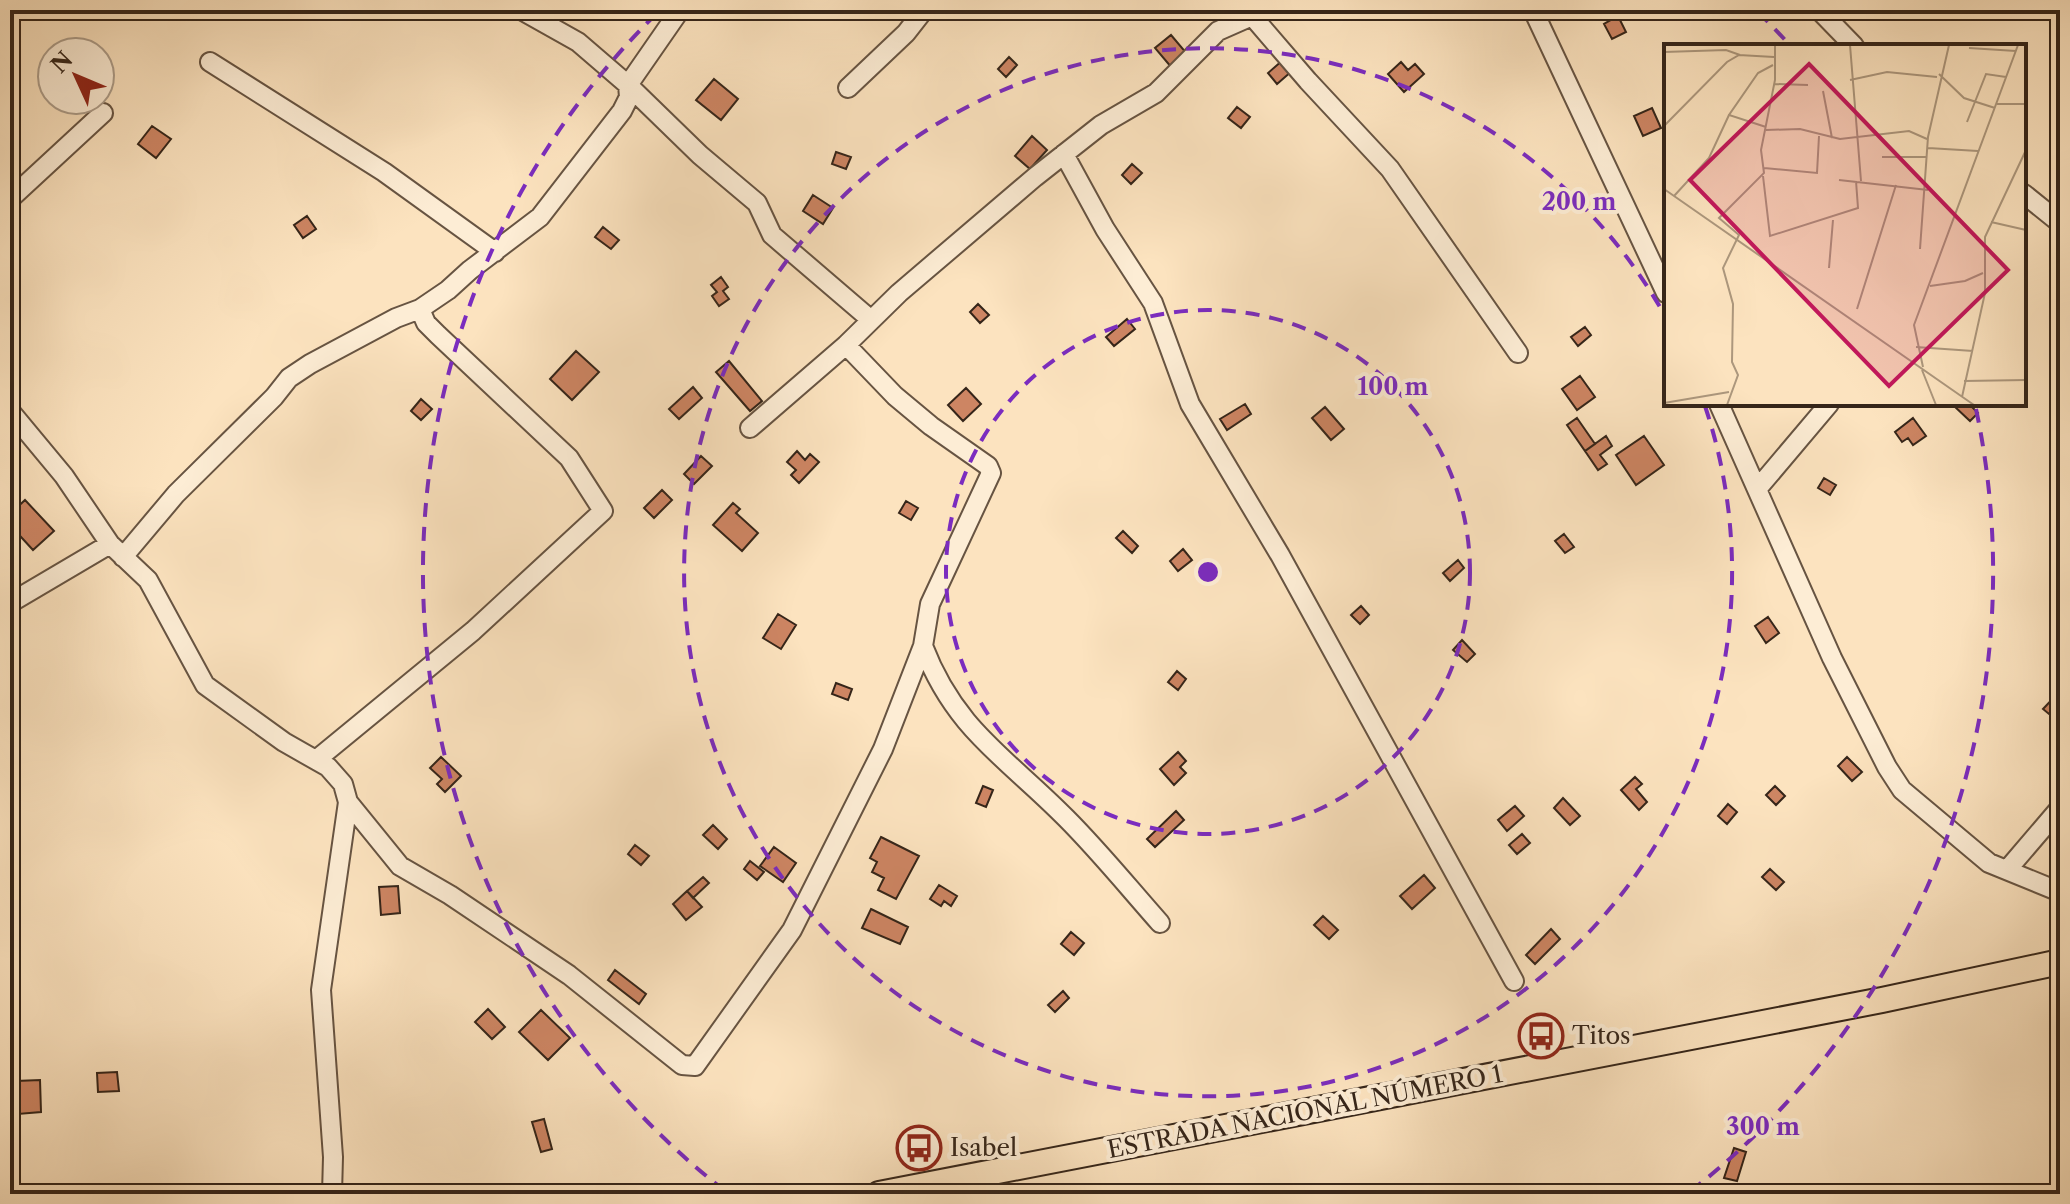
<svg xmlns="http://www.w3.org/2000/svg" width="2070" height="1204" viewBox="0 0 2070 1204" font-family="'Libre Caslon Text',serif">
	<rect width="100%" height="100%" fill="#fce3bf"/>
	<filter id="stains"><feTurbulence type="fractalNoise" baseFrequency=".0025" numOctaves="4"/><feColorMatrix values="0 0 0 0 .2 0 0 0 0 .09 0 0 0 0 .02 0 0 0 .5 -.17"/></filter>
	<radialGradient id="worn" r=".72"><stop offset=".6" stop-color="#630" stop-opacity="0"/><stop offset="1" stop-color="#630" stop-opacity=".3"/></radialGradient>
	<!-- building -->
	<path fill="#cd8563" stroke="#352519" stroke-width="2" d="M1618,16L1626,32L1612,39L1604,24Z
		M1171,35L1188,55L1172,68L1155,48Z
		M1009,57L1017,65L1006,77L998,69Z
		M1283,60L1292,71L1277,84L1268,73Z
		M1401,62L1408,70L1415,64L1424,74L1404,92L1388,74Z
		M714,79L738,99L721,120L696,100Z
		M1237,107L1250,117L1241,128L1228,118Z
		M1652,108L1661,128L1643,136L1634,116Z
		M152,126L171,139L156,158L138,144Z
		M1032,136L1047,150L1030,169L1015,156Z
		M836,152L851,157L846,169L832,164Z
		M1132,164L1142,173L1131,184L1122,175Z
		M813,195L833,208L823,224L803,211Z
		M307,216L316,229L303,238L294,225Z
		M603,227L619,240L611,249L595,237Z
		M721,277L728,287L723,291L729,299L719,306L712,296L717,292L711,285Z
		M978,304L989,315L980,323L970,312Z
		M1127,319L1135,329L1114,346L1106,337Z
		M1585,327L1591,335L1578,346L1571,337Z
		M576,351L599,372L572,400L550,379Z
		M729,361L762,401L750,411L716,372Z
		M1580,376L1595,397L1577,410L1562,389Z
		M693,387L702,398L679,419L669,409Z
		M966,388L981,404L963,421L948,405Z
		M421,399L432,409L421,420L411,411Z
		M1245,404L1251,414L1227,430L1220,419Z
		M1956,404H1969L1978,413L1970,421L1954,406Z
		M1325,407L1344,429L1331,440L1312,418Z
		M1577,418L1595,444L1585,451L1567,425Z
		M1913,418L1926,436L1913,445L1908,438L1902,442L1895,432Z
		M1606,436L1612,446L1600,455L1607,464L1598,470L1585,451Z
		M1644,436L1664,465L1636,485L1616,455Z
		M797,451L805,460L810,454L819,462L799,483L791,475L796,470L787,462Z
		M701,456L712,466L694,484L684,474Z
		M1824,478L1836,485L1830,495L1818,488Z
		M662,490L672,500L654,518L644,508Z
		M25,500L54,531L33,550L10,525V514Z
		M906,501L918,508L911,520L899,513Z
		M733,503L740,509L736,513L758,533L742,551L713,525Z
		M1123,531L1138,546L1132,553L1116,538Z
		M1564,534L1574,547L1565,553L1555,541Z
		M1183,549L1192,560L1178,571L1170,561Z
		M1458,560L1464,568L1450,581L1443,573Z
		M1361,606L1369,615L1360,624L1351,615Z
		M778,614L796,625L781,649L763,638Z
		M1768,617L1779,633L1766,643L1755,626Z
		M1462,640L1475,654L1467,662L1453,650Z
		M1177,671L1186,679L1178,690L1168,682Z
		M836,683L852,689L848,700L832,694Z
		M2060,691V703L2049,714L2043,709Z
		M1178,752L1186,761L1180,767L1186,773L1174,785L1160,769Z
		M441,757L461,776L445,792L437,784L442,779L430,768Z
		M1847,757L1862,772L1852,781L1838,766Z
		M1635,777L1642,784L1636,789L1647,802L1639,810L1621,790Z
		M983,786L993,790L986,807L976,803Z
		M1775,786L1785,796L1776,805L1766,795Z
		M1563,798L1580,816L1570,825L1554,808Z
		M1728,804L1737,812L1727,824L1718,816Z
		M1515,806L1524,816L1507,831L1498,820Z
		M1176,811L1184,820L1155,847L1147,839Z
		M713,825L727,839L718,849L703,835Z
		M1522,834L1530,843L1517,854L1509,845Z
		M881,837L919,856L896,899L878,890L884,878L872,872L877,862L870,858Z
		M635,845L649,856L641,865L628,854Z
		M774,847L796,863L783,882L760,866Z
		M750,861L764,872L757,880L744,869Z
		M1770,869L1784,882L1776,890L1762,877Z
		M1424,875L1435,888L1412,909L1400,896Z
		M703,877L709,883L693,898L687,891Z
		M939,885L957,896L951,906L944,901L941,906L930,899Z
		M398,886L400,913L381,915L379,887Z
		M687,891L702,907L686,920L673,904Z
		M871,909L908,927L900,944L862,928Z
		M1323,916L1338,930L1329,939L1314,925Z
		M1551,929L1560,939L1535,964L1526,955Z
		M1071,932L1084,943L1074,955L1061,944Z
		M615,970L646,994L639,1004L608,980Z
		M1063,991L1069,998L1055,1012L1048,1005Z
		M488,1009L505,1027L492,1039L475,1022Z
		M541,1010L570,1038L548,1060L519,1032Z
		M117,1072L119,1091L98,1092L97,1073Z
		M40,1080L41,1112L18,1114L16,1081Z
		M544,1119L552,1149L541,1152L532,1122Z
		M1734,1148L1746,1152L1737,1181L1724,1178Z"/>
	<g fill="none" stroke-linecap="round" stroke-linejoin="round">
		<!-- minor casing -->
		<g stroke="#675442" stroke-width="22">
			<path id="minor" d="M521,10L578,42L628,85L700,155L757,203L772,235L870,319
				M1247,10L1308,81L1390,169L1518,353
				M1533,10L1666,293
				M1819,10L1854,46
				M210,62L384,172L495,252
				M848,88L906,33L924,10
				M1064,154L1105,229L1153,303L1190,404L1280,555L1514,981
				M2024,194L2060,223
				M10,199L103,113
				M1719,404L1832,658L1887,767L1902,790L1989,863L2060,892
				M10,411L64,476L110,544L148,580L205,685L284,742L328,767L343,784L348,802L321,990L333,1157L332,1194
				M750,428L846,345L899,293L1035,177L1101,125L1156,93L1218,31L1252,16
				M1758,488L1829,404
				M123,557L176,494L274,397L289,378L310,364L396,318L420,309L448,290L470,270L540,217L622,111L629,97L628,85L680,10
				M10,603L110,544
				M923,646C955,730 1007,758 1066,818C1099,851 1129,888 1160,923
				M316,760L473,631L603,511L569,458L438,335L426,323L420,309
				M348,802L400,866L450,895L569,975L682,1065L695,1066L792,930L883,749L923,646L930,604L991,473L988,466L931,426L895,396L846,345
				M2007,870L2060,808"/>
		</g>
		<!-- highway casing -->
		<g stroke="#352519" stroke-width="28">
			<path id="highway" d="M879,1194L1882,1000L2060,962"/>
		</g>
		<!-- minor -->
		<use href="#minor" stroke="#fdedd5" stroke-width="18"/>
		<!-- highway -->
		<use href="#highway" stroke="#fce3bf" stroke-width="24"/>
	</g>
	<!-- distance rings -->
	<g fill="none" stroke="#7b2cbf" stroke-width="4" stroke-dasharray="14 10">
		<circle cx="1208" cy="572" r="262"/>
		<path d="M1705 406A524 524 0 1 1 1664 314"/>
		<path d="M725 1191A785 785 0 0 1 658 12M1758 12A785 785 0 0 1 1787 42M1976 409A785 785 0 0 1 1691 1191"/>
	</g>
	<!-- icons -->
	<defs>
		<g id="bus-ring" transform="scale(2.3)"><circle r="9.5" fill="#fdedd5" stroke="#8f2418" stroke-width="1.5"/><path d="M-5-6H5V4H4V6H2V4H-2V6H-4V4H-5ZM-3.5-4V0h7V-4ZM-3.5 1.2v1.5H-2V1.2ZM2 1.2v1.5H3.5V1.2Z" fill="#8f2418"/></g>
	</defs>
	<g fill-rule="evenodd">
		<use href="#bus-ring" x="1541" y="1036"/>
		<use href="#bus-ring" x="919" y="1148"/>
	</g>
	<g text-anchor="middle" stroke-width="8" stroke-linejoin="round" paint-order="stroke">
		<!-- poi labels -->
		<g font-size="24" fill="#352519" stroke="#fdedd5" text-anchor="start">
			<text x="1572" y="1044">Titos</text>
			<text x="950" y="1156">Isabel</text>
		</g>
		<!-- street labels -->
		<g font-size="24" fill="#352519" stroke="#fdedd5">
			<text transform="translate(1305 1112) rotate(-11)" y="8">ESTRADA NACIONAL NÚMERO 1</text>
		</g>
	</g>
	<!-- overview -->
	<g transform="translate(1664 44)">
		<rect width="362" height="362" fill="#fce3bf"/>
		<path fill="none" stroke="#ac977d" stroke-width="2" d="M186,1L197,137M305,4L352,7M0,8L62,6L76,11M275,30L300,54L331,64M186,36L223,28L273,33M110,40L144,41M159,47L168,94M333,60H362M303,78L322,30L342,33M0,82L63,18L75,11L110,13M102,83L65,71L94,29L109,21M102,86L136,85L176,95L245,87L263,95M264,104L314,107M218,113H263M100,124L153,129L155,92M99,132L106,192L194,164L192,137M175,136L264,146M0,145L310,361M10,152L45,114L65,71M327,178L362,186M256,205L264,93L285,1M165,224L169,176M266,242L301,237L319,229M193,265L232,141M252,303L309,307M259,323L250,281L354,1M258,326L272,361M300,337L362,336M298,353L321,249V193L362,106M0,359L65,348M63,361L74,331L68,318L69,260L59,224L75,191L55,174L100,129L97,106L111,36V1"/>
		<path fill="#c2185b" fill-opacity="0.15" stroke="#c2185b" stroke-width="4" d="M145,20L344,226L225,342L26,136Z"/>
		<rect width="362" height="362" fill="none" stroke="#352519" stroke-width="4"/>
	</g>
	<circle cx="1208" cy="572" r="12" fill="#7b2cbf" stroke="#fdedd5" stroke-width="4"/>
	<g font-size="24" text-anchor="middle" font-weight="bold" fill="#7b2cbf" stroke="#fdedd5" stroke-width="8" stroke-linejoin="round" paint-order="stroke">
		<text x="1579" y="210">200 m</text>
		<text x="1393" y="395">100 m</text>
		<text x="1763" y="1135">300 m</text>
	</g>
	<!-- margin -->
	<rect width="2070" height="1204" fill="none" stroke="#fce3bf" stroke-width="40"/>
	<rect x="12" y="12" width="2046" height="1180" fill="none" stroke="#352519" stroke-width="4"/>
	<rect x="20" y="20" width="2030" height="1164" fill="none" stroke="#352519" stroke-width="2"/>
	<!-- north arrow -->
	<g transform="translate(76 76) rotate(314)"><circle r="38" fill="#fdedd5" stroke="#ad9d8a" stroke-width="2"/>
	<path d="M0-6L14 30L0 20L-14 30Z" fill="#8f2418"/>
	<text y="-12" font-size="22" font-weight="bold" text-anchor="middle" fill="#352519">N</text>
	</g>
	<rect width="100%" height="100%" filter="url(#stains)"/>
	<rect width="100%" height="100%" fill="url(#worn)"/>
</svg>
